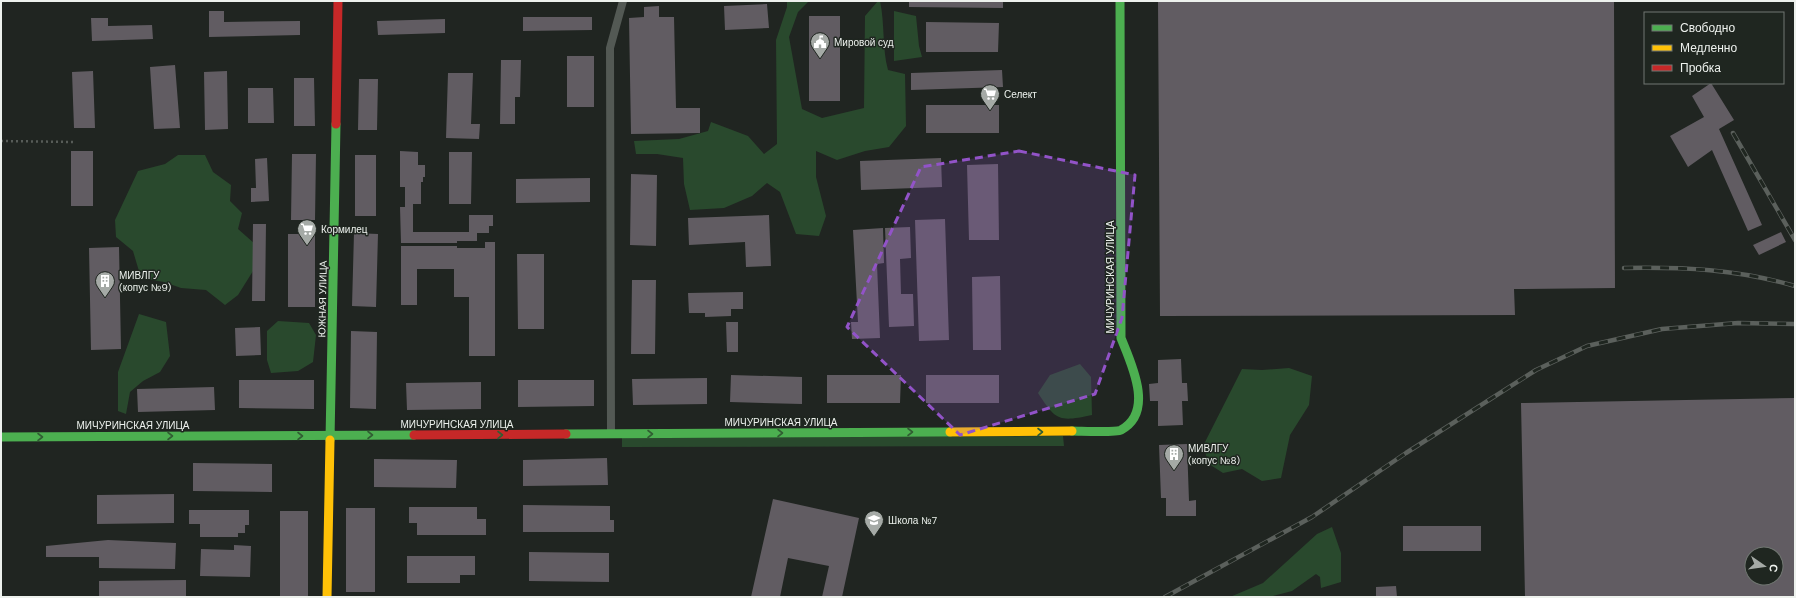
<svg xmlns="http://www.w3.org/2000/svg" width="1796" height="598" viewBox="0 0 1796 598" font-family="'DM Sans',sans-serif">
	<rect width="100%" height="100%" fill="#202521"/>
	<!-- green -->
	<path fill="#29492d" d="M787,1H809L798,12L789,37L802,109L822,118L864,108L865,16L878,1H880C885,24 882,48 888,70L905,74L906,126L889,147L865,151L837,160L816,151V177L826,216L819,236L796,234L780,192L767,183L752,196L724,208L690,210L684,184L683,158L657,154H636L634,141L679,139L708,131L711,122L748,136L764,154L777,144L776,40L787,7Z
		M894,11L916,16L919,46L922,57L894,61Z
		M178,155H205L213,172L231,185L230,201L242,213L238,229L255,244L258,263L238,295L225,305L206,290L181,288L164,282L141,278L133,251L116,237L115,220L138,171L165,164Z
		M139,314L166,322L170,356L160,372L143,381L130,392L126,414L118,411V372Z
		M278,321L309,323L316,335L313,362L298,371L271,373L267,360V331Z
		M1080,364L1091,377L1092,415C1059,422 1056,421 1038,393L1050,375Z
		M1289,368L1312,376L1309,405L1290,435L1281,478L1262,481L1242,469L1223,473L1209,464L1203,446L1242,369L1262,370Z
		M1063,436L1064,446L622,447V438Z
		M1332,527L1341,553V582L1321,588L1320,577L1316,574L1292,591L1269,597H1230L1263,583L1317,534Z"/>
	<!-- building -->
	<path fill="#615c62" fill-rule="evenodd" d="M909,1H1003V8L909,7Z
		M1158,1H1614L1615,288L1514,289L1515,315L1160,316Z
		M767,4L769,28L725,30L724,6Z
		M659,6V17H674L676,108H700V133L631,134L629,18L644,17V7Z
		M209,11H224V22L300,21V35L209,37Z
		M809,16H840V101H809Z
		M523,17H592V30L523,31Z
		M91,18H108V26L152,25L153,39L92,41Z
		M445,19V33L378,35L377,21Z
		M926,22L999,23L998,52H926Z
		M567,56H594V107H567Z
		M501,60H521L520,97H515V124H500Z
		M175,65L180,128L154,129L150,67Z
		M1002,70L1003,87L911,90V73Z
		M93,71L95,128H74L72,72Z
		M227,71L228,129L205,130L204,72Z
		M448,73H473L471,124H480L479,139L446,138Z
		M294,78H314L315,126H294Z
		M359,79H378L377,130H358Z
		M1711,83L1734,120L1719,129L1762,225L1748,231L1712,150L1688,167L1670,136L1704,117L1692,96Z
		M248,88H273L274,123H248Z
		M926,105H999V133H926Z
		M71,151H93V206H71Z
		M400,151L418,152V165H425V177H423V182H421V204H413V232H469V215H493V226H489V233H477V241H457V243H401L400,207H405V187H400Z
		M449,152H472L471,204H449Z
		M292,154H316L315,220H291Z
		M355,155H376V216H355Z
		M267,158L269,201L251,202V188H256L255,159Z
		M941,158L942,187L861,190L860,161Z
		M998,164L999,240H969L967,165Z
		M631,174L657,175L656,246L630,245Z
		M590,178V202L516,203V179Z
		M769,215L771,266L746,267L745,242L689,245L688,218Z
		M945,219L949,340L919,341L915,220Z
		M253,224H266L265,301H252Z
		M910,227L911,258L900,259L901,294H913L914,326L889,327L885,228Z
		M883,228L884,263L877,264L880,338L852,339L851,322H858L853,230Z
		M1781,232L1786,242L1759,255L1753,245Z
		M354,233L378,234L376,307L352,306Z
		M288,234H315V307H288Z
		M485,242H495V356H469V297H454V269H417V305H401V246H457V248H485Z
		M119,247L121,349L91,350L89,248Z
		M517,254H544V329H518Z
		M1000,276L1001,350H973L972,277Z
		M632,280H656L655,354H631Z
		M743,292V309H731V316L705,317V313H689L688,293Z
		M726,322H738V352H727Z
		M260,327L261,355L236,356L235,328Z
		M351,331L377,332L376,409L350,408Z
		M1181,359L1182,383H1187L1188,401H1182L1183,425L1158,426V401H1150L1149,384L1158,383V360Z
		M731,375L802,377V404L730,402Z
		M827,375H901L900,403H827Z
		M926,375H999V403H926Z
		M707,378V404L633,405L632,379Z
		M239,380H314V409L239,408Z
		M518,380H594V406L518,407Z
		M481,382V409L407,410L406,383Z
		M214,387L215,410L138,412L137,389Z
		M1795,398V597H1525L1521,403ZM1752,554H1776V578H1752Z
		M1187,444L1189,501L1196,500V516H1166V498H1161L1159,445Z
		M607,458L608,485L523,486V460Z
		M374,459L457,460L456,488L374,487Z
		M193,463L272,464V492L193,491Z
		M174,494V523L97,524V495Z
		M773,499L859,518L842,597H822L829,566L788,558L780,597H751Z
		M523,505L610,506V520H614V532H523Z
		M409,507H477V519H486V535H417V523H409Z
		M346,508H375V592H346Z
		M189,510H249V525H245V533H238V537H200V524H189Z
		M280,511H308V597H280Z
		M1403,526H1481V551H1403Z
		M108,540L176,543L175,569L99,568V557H46V546Z
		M234,545L251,546L250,577L200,576L201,549L234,550Z
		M529,552L609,553V582L529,581Z
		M407,556H475V575H460V583H407Z
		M186,580V597H99V581Z
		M1396,586L1397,597H1376V587Z"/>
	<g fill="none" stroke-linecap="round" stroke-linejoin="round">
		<!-- path -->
		<path stroke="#575c58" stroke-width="2.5" stroke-dasharray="2 3" stroke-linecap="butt" d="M1,141L75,142"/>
		<!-- lane -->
		<path stroke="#535954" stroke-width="8" d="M611,433L610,48L623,1"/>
		<!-- fast -->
		<path stroke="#4caf50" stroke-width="9" d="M1072,431C1081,431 1115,433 1121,430C1155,412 1131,363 1121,338L1120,1
			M566,434L950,432
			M1,437L414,435
			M330,440L336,124"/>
		<!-- slow -->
		<path stroke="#ffc107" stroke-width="9" d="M950,432L1072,431
			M327,597L330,440"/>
		<!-- jam -->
		<path stroke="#c62828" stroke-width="9" d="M336,124L338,1
			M414,435L566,434"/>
		<!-- rail casing -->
		<g stroke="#5b605c" stroke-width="4.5">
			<path id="rail" d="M1733,133L1795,240
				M1624,268C1684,267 1736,269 1795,286
				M1165,597L1312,517L1406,453L1536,370L1587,346L1662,329L1738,323L1795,324"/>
		</g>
		<!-- rail -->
		<use href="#rail" stroke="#1f2620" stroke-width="3" stroke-dasharray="9" stroke-linecap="butt"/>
	</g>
	<!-- one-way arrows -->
	<defs><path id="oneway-chevron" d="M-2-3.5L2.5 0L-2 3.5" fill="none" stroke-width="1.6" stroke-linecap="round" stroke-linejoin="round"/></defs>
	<g stroke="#315d33">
		<use href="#oneway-chevron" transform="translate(910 432)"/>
		<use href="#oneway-chevron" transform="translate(1040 432)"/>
		<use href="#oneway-chevron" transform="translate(780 433)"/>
		<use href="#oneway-chevron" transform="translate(650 434)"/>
		<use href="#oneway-chevron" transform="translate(370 435)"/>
		<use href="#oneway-chevron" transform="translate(500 435)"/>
		<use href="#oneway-chevron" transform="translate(170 436)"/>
		<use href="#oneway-chevron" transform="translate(300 436)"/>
		<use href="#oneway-chevron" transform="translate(40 437)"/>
	</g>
	<!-- marked area -->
	<path fill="#9253c8" fill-opacity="0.2" stroke="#9253c8" stroke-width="3" stroke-dasharray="8 5" stroke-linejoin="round" d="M1019,151L1135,175L1122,318L1095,394L960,435L847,327L921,167Z"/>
	<!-- icons -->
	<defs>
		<g id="civic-pin" transform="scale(1)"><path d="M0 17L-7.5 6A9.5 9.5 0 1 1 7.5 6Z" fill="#a5aaa6" stroke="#1f2620"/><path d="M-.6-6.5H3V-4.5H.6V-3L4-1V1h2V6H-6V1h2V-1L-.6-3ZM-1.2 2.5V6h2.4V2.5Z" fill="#fff"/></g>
		<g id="supermarket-pin" transform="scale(1)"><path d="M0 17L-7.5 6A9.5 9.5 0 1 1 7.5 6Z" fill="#a5aaa6" stroke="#1f2620"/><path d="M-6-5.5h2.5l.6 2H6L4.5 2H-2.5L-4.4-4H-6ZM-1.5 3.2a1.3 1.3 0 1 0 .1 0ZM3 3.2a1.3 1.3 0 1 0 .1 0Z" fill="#fff"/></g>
		<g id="building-pin" transform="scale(1)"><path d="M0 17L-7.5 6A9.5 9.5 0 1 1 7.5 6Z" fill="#a5aaa6" stroke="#1f2620"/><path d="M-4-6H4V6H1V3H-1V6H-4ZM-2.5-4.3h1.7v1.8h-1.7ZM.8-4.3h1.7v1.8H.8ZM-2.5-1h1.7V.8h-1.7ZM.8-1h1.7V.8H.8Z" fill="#fff"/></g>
		<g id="school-pin" transform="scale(1)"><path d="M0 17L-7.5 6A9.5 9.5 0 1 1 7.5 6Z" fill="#a5aaa6" stroke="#1f2620"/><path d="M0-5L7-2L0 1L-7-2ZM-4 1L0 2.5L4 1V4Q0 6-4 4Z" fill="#fff"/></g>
	</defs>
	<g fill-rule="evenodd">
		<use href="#civic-pin" x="820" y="42"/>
		<use href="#supermarket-pin" x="990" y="94"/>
		<use href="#supermarket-pin" x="307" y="229"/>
		<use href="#building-pin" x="105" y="281"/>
		<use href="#building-pin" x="1174" y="454"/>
		<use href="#school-pin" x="874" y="520"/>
	</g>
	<g text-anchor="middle" stroke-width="3" stroke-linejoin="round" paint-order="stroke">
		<!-- poi labels -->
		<g font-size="10" fill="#edf1ed" stroke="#1f2620" text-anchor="start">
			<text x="834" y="46">Мировой суд</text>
			<text x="1004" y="98">Селект</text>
			<text x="321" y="233">Кормилец</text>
			<text x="119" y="279">МИВЛГУ<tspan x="119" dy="12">(копус №9)</tspan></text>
			<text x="1188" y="452">МИВЛГУ<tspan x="1188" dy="12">(копус №8)</tspan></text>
			<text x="888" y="524">Школа №7</text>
		</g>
		<!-- street labels -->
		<g font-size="10" fill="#edf1ed" stroke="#1f2620">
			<text transform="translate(1110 277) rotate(-90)" y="4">МИЧУРИНСКАЯ УЛИЦА</text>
			<text transform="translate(322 299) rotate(-89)" y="4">ЮЖНАЯ УЛИЦА</text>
			<text x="781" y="426">МИЧУРИНСКАЯ УЛИЦА</text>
			<text x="457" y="428">МИЧУРИНСКАЯ УЛИЦА</text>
			<text x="133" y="429">МИЧУРИНСКАЯ УЛИЦА</text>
		</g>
	</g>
	<!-- border -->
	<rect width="1796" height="598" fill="none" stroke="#edf1ed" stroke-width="4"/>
	<!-- legend -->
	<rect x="1644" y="12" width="140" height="72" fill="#1f2620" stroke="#717772"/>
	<rect x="1652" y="25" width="20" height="6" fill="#4caf50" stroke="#717772"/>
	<text x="1680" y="32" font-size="12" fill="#edf1ed">Свободно</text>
	<rect x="1652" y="45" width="20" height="6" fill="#ffc107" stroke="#717772"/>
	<text x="1680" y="52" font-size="12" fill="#edf1ed">Медленно</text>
	<rect x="1652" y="65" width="20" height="6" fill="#c62828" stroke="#717772"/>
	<text x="1680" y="72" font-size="12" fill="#edf1ed">Пробка</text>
	<!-- north arrow -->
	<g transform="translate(1764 566) rotate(103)"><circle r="19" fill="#1f2620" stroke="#717772"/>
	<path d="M0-3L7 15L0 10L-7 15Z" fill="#a5aaa6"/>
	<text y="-6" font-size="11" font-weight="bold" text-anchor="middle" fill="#edf1ed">С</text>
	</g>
</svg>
